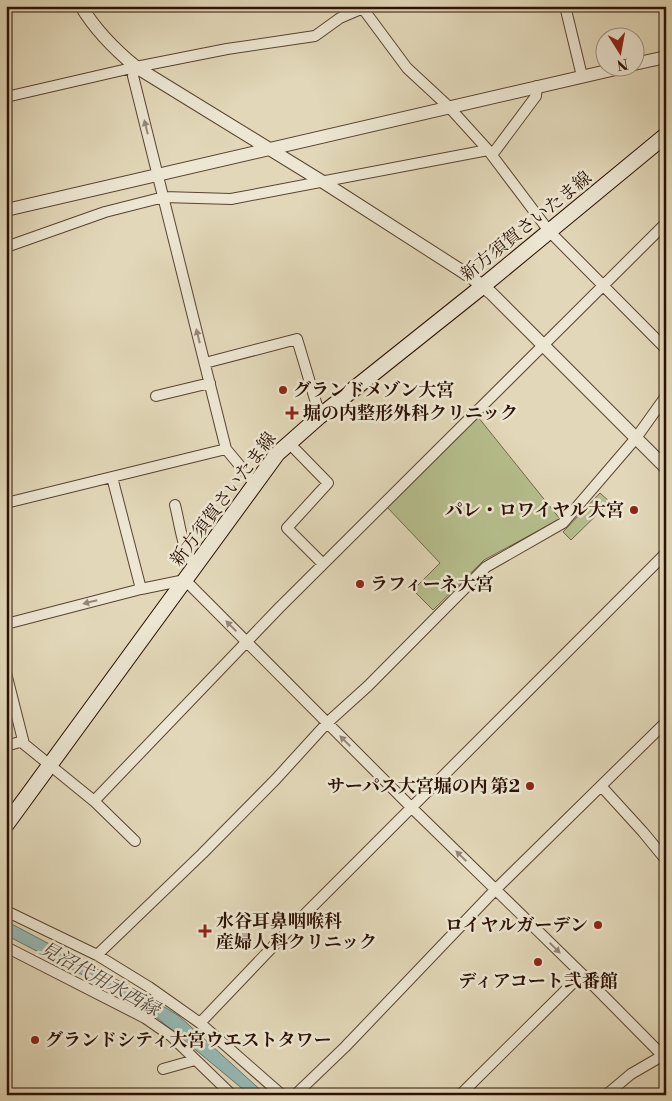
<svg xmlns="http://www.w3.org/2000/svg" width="672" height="1101" viewBox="0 0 672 1101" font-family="'Libre Bodoni','Noto Serif JP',serif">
	<rect width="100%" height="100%" fill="#e2d8b9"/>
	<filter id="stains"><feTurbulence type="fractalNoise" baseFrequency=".004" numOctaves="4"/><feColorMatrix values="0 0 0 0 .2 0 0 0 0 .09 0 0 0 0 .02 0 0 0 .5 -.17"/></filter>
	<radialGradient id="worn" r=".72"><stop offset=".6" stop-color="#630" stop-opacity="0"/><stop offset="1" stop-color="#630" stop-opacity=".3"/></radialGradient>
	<!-- green -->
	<path fill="#b6be8d" stroke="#716848" d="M478,417L560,519L484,560L433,610L413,590L440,563L387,507Z
		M600,493L610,502L571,540L563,532Z"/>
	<!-- water -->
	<path fill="#95b9b4" stroke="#6b766d" d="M6,921L140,992L179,1016L266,1095H250L144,1007L6,935Z"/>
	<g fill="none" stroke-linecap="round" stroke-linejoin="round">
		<!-- minor casing -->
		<g stroke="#5a4330" stroke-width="12">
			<path id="minor" d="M361,6L407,68L449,107L488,150L549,231L666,349
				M565,6L582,76
				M136,67L133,76L226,449L255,484
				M6,97L136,67L227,49L315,36L340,18L368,6
				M492,155L536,96L537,86
				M6,247L105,212L164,197L231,199L488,150
				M205,363L297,339L320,416
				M156,396L210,383
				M289,443L328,483L287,528L323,564
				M112,477L141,589
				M6,503L226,449
				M175,505C180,524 182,550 195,566
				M6,624L141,589L185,580L411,807L582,974L666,1059
				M6,673L24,744L94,801L135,841
				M6,746L23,741
				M602,787L643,832L666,860
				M94,801L279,608L666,223
				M6,911L97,955L149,987L200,1023L282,1095
				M6,947L145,1018L171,1036L232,1095
				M97,955L202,854L276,779L327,723L368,686L486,567L563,523L636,438L666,396
				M200,1023L281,938L666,553
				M163,1069L195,1060
				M295,1095L345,1047L495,890L666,722
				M460,1095L582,974
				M606,1095L631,1074L662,1056"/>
		</g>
		<!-- tertiary casing -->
		<g stroke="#5a4330" stroke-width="14">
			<path id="tertiary" d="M81,6C96,31 114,49 136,67L323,182L471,277L491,293L666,468
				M634,64L666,57
				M6,210L620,68"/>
		</g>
		<!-- secondary casing -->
		<g stroke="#2c1103" stroke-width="17">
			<path id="secondary" d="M6,825L277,454L320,416L483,286L666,135"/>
		</g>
		<!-- minor -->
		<use href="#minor" stroke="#ece6d2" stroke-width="10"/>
		<!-- tertiary -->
		<use href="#tertiary" stroke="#ece6d2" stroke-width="12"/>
		<!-- secondary -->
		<use href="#secondary" stroke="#ece6d2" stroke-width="15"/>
	</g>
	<!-- one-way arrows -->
	<defs><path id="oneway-solid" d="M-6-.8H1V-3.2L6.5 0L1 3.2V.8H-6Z" transform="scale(1.25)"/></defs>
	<g fill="#968675">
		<use href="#oneway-solid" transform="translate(146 127) rotate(-104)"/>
		<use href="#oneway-solid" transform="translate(198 336) rotate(-104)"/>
		<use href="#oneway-solid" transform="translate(90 602) rotate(166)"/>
		<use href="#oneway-solid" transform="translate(231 626) rotate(-135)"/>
		<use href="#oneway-solid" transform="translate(345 741) rotate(-135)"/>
		<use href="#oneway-solid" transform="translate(461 856) rotate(-136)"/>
		<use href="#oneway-solid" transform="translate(555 948) rotate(44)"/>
	</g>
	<!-- markers -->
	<g fill="#8f2418" stroke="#ece6d2" stroke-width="2">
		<circle cx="283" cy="390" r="5"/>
		<path d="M289.5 405.5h5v5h5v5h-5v5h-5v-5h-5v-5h5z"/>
		<circle cx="634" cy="510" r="5"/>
		<circle cx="360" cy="584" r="5"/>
		<circle cx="530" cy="786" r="5"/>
		<circle cx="598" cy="925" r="5"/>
		<path d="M202.5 923.5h5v5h5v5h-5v5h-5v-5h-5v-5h5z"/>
		<circle cx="538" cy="962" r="5"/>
		<circle cx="35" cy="1040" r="5"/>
	</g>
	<g text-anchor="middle" stroke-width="5" stroke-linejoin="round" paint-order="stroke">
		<!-- street labels -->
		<g font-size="18" fill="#2c1103" stroke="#ece6d2">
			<text transform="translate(526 226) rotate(-39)" y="6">新方須賀さいたま線</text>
			<text transform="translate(223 499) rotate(-53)" y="6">新方須賀さいたま線</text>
		</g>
		<!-- poi labels -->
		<g font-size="18" font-weight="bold" fill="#2c1103" stroke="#ece6d2" text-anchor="start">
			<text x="293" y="396">グランドメゾン大宮</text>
			<text x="303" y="419">堀の内整形外科クリニック</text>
			<text x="624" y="516" text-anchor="end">パレ・ロワイヤル大宮</text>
			<text x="370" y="590">ラフィーネ大宮</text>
			<text x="520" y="792" text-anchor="end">サーパス大宮堀の内 第2</text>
			<text x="216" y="927">水谷耳鼻咽喉科<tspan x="216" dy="21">産婦人科クリニック</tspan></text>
			<text x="588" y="931" text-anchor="end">ロイヤルガーデン</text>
			<text x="538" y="987" text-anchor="middle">ディアコート弐番館</text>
			<text x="45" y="1046">グランドシティ大宮ウエストタワー</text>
		</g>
		<!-- water labels -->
		<g font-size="19" font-style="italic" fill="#514c41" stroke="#ece6d2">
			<text transform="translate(100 978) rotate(29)" y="7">見沼代用水西縁</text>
		</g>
	</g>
	<!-- margin -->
	<rect width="672" height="1101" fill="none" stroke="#e2d8b9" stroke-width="25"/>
	<rect x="8" y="8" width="657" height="1086" fill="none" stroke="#2c1103" stroke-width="2.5"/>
	<rect x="12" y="12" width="647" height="1076" fill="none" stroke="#2c1103"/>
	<!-- north arrow -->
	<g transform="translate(620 52) rotate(169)"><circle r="24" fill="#ece6d2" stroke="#9f917f"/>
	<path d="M0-4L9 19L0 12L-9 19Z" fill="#8f2418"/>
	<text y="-8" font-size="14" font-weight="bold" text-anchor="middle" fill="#2c1103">N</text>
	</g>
	<rect width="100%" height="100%" filter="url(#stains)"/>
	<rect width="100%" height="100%" fill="url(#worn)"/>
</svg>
